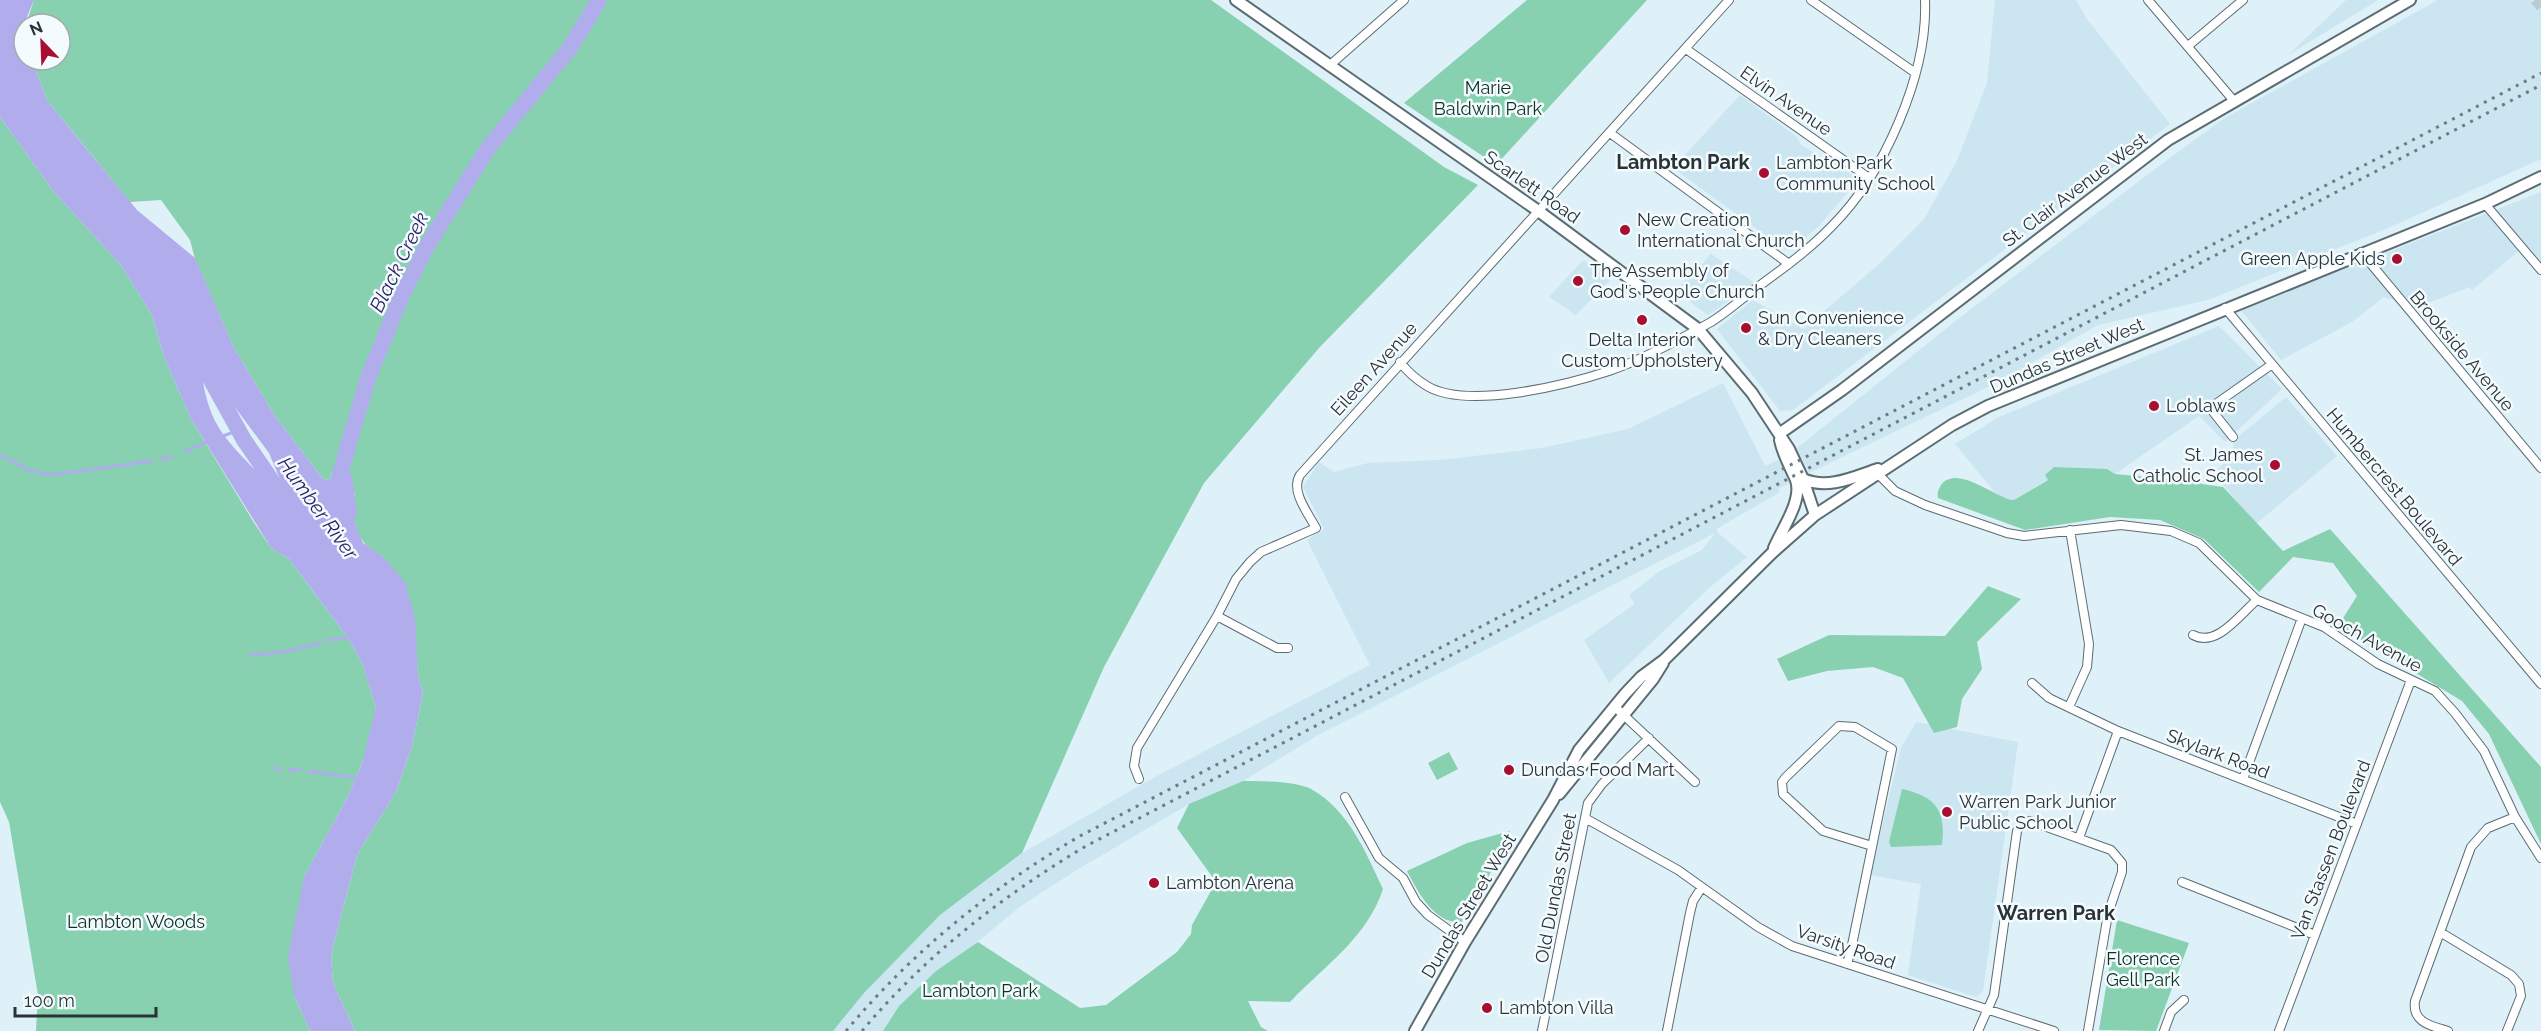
<svg xmlns="http://www.w3.org/2000/svg" width="2541" height="1031" viewBox="0 0 2541 1031" font-family="Raleway,sans-serif">
	<rect width="100%" height="100%" fill="#def0f8"/>
	<!-- built -->
	<path fill="#cbe6f1" d="M1995,0H2076L2087,19L2170,124L1793,410L1780,411L1717,329L1753,300L1803,329L1878,265L1924,219L1956,163L1987,83Z
		M2346,0H2378L2288,55Z
		M2438,0H2541V159L2386,229L2208,300L2098,325L1996,383L1809,473L1797,448L1958,319L2159,166L2223,119Z
		M1740,95L1797,137L1800,144L1829,163L1833,161L1854,177L1855,184L1818,227L1792,249L1786,250L1673,168Z
		M2541,192V265L2525,246L2472,290L2469,287L2416,308L2384,297L2352,322L2281,360L2241,310Z
		M1711,254L1755,283L1708,315L1677,292L1695,265L1699,268Z
		M1583,260L1610,280L1576,315L1549,297Z
		M2219,326L2282,389L2225,442L2199,416L2115,474L2107,469L2048,479L2014,500L1998,496L1955,444L1999,417Z
		M1723,383L1765,466L1778,460L1790,483L1778,489L1780,492L1718,528L1717,532L1747,557L1709,588L1609,683L1584,640L1635,604L1629,595L1660,571L1702,550L1715,533L1318,735L1243,781L1189,804L1075,871L1021,906L965,952L936,971L899,1006L883,1031H833L864,993L940,915L1022,853L1153,778L1370,665L1307,540L1324,529L1303,487L1319,462L1334,472L1368,463L1440,460L1542,448L1628,429Z
		M2286,397L2337,456L2256,524L2213,473L2234,455L2233,441Z
		M1916,722L2018,742L1983,991L1976,997L1908,975L1921,884L1870,875L1901,748Z"/>
	<!-- green -->
	<path fill="#87d1b0" d="M34,0H1211L1444,167L1478,185L1319,348L1204,483L1104,667L1022,853L940,915L864,993L833,1031H355L333,983L331,954L357,855L396,792L412,746L423,692L418,677L415,633L383,557L370,551L358,534L354,521L355,495L351,484L332,472L330,480L323,479L275,416L234,348L195,259L190,240L161,200L130,202L47,100L32,60H60V24H26Z
		M1527,0H1647L1496,165L1404,103Z
		M0,117L54,192L121,265L152,315L164,357L191,419L253,521L271,548L289,559L306,582L348,638L362,663L376,707L373,726L362,763L346,800L304,877L294,995L310,1031H36L38,995L9,822L0,802Z
		M2054,467L2107,469L2115,474L2167,479L2189,477L2202,484L2223,487L2283,551L2330,529L2541,767V844L2489,734L2462,701L2338,626L2357,596L2333,563L2293,557L2259,592L2204,539L2160,520L2110,517L2025,530L1938,498C1937,493 1938,490 1941,485C1957,463 1996,499 2014,500L2048,480L2045,475Z
		M1988,586L2021,599L1977,642L1982,669L1962,699L1957,727L1934,733L1903,678L1873,667L1827,671L1788,681L1777,659L1829,635L1945,636Z
		M1449,752L1458,769L1437,780L1428,763Z
		M1243,781C1260,781 1296,781 1311,789C1349,810 1366,853 1383,889C1367,938 1324,966 1290,1002L1248,1001L1261,1027L1268,1031H883L899,1006L936,971L978,942L1080,1008L1106,1005L1177,952L1191,934L1192,925L1216,882L1177,828L1189,804Z
		M1902,789C1937,797 1946,811 1942,845L1891,847L1889,842Z
		M1510,831L1487,880L1461,923C1433,922 1418,892 1407,871L1467,843Z
		M2117,920L2189,943L2156,1031L2099,1030Z"/>
	<!-- water -->
	<path fill="#b1aded" fill-rule="evenodd" d="M0,0H34L24,24V60H32L47,100L85,147L137,210L195,258L234,348L275,416L323,479L330,480L335,469L348,471L352,475L357,514L354,521L363,543L383,557L405,582L415,617L418,677L423,692L412,746L396,792L357,855L331,954L333,983L355,1031H310L294,995L288,956L304,877L346,800L362,763L376,707L362,663L348,638L289,559L271,548L191,419L164,357L152,315L121,265L54,192L0,117ZM201,370L211,375L269,453L288,498C267,483 232,449 219,428C208,410 204,390 201,370Z"/>
	<g fill="none" stroke-linecap="round" stroke-linejoin="round">
		<!-- stream -->
		<path stroke="#b1aded" stroke-width="3" d="M223,436L239,430
			M185,451L211,440
			M0,455L29,470L50,475L153,461
			M161,459L172,457
			M327,640L348,638
			M250,655L283,652L321,643
			M275,768L280,769
			M289,770H301
			M308,771L356,778"/>
		<!-- river -->
		<path stroke="#b1aded" stroke-width="16" d="M196,353L244,440L290,507
			M335,491L368,378L402,295L427,246L488,148L570,48L599,0"/>
		<!-- secondary-tunnel -->
		<path stroke="#bacad1" stroke-width="10" stroke-dasharray="10 5" stroke-linecap="butt" d="M2535,0L2541,7"/>
		<!-- minor casing -->
		<g stroke="#5c6c73" stroke-width="10">
			<path id="minor" d="M1811,0L1914,72
				M2148,0L2234,101
				M2188,46L2243,0
				M1686,49L1869,178
				M1329,66L1404,0
				M1610,133L1789,264
				M2485,204L2541,270
				M2361,252L2541,468
				M2225,308L2541,684
				M1400,362C1407,371 1417,380 1427,386C1467,410 1566,385 1609,371C1644,359 1679,340 1711,322C1726,313 1740,300 1755,289C1781,270 1809,250 1832,226C1884,174 1928,74 1925,0
				M2233,437L2210,408L2271,365
				M1878,474L1895,491L1925,505L2007,533L2024,536L2121,525L2171,531L2199,543L2257,600L2324,627L2378,664L2435,691L2455,713L2484,751L2515,817L2541,858
				M1217,616L1277,648H1288
				M2193,635C2217,648 2240,614 2257,600
				M2032,683L2049,698L2118,731L2357,824
				M1614,706L1695,782
				M2069,707L2087,667L2089,644L2070,530
				M1139,779L1134,766L1137,748L1217,616L1236,579L1250,562L1261,552L1316,528C1308,513 1290,491 1300,475L1729,0
				M2243,779L2302,618
				M1345,797L1379,858L1403,878L1416,902L1428,915L1465,942
				M1585,818L1678,870L1758,927L1792,946L2054,1031
				M2079,838L2118,731
				M2182,882L2315,935
				M2440,932L2511,975L2519,984L2521,996L2507,1031
				M1847,964L1851,950L1892,749L1855,727L1839,726L1786,777L1782,782L1783,794L1823,831L1872,846
				M1542,1031L1588,803L1602,784L1649,738
				M1667,1031L1690,913L1693,901L1702,887
				M1978,1031L1994,995L2017,831L2021,824L2030,821L2111,850L2122,863V872L2108,914L2088,1031
				M2164,1031L2171,1012L2184,1000
				M2279,1031L2411,680
				M2448,1031C2432,1026 2412,1023 2415,1001L2471,847L2488,828L2515,817"/>
		</g>
		<!-- secondary casing -->
		<g stroke="#5c6c73" stroke-width="14">
			<path id="secondary" d="M1236,0L1537,210L1698,329L1752,393L1789,449L1803,479L1815,515
				M1779,434L1842,390L2168,140L2410,0
				M1803,479C1828,490 1854,477 1878,469
				M1774,548C1782,529 1803,500 1796,480C1790,466 1783,455 1780,440
				M1559,794L1653,679L1663,663
				M1415,1031L1465,942L1553,800L1579,750L1625,694L1641,677L1664,660L1772,553L1815,515L1952,425L1988,406L2485,204L2541,177"/>
		</g>
		<!-- minor -->
		<use href="#minor" stroke="#fff" stroke-width="8"/>
		<!-- secondary -->
		<use href="#secondary" stroke="#fff" stroke-width="10"/>
		<!-- rail -->
		<path stroke="#6f7b80" stroke-width="3" stroke-dasharray="3 6" stroke-linecap="butt" d="M846,1031C912,952 991,888 1080,836L2541,73
			M862,1031C925,956 1002,896 1086,846L2541,85"/>
	</g>
	<!-- markers -->
	<g fill="#a70e30" stroke="#f4fbfe" stroke-width="2">
		<circle cx="1764" cy="173" r="6"/>
		<circle cx="1625" cy="230" r="6"/>
		<circle cx="2397" cy="259" r="6"/>
		<circle cx="1578" cy="281" r="6"/>
		<circle cx="1642" cy="320" r="6"/>
		<circle cx="1746" cy="328" r="6"/>
		<circle cx="2154" cy="406" r="6"/>
		<circle cx="2275" cy="465" r="6"/>
		<circle cx="1509" cy="770" r="6"/>
		<circle cx="1947" cy="812" r="6"/>
		<circle cx="1154" cy="883" r="6"/>
		<circle cx="1487" cy="1008" r="6"/>
	</g>
	<g text-anchor="middle" stroke-width="5" stroke-linejoin="round" paint-order="stroke">
		<!-- park labels -->
		<g font-size="18" fill="#0d3023" stroke="#f4fbfe">
			<text x="1488" y="94">Marie<tspan x="1488" dy="21">Baldwin Park</tspan></text>
			<text x="136" y="928">Lambton Woods</text>
			<text x="2143" y="965">Florence<tspan x="2143" dy="21">Gell Park</tspan></text>
			<text x="980" y="997">Lambton Park</text>
		</g>
		<!-- street labels -->
		<g font-size="18" fill="#2b3235" stroke="#f4fbfe">
			<text transform="translate(1786 101) rotate(35)" y="6">Elvin Avenue</text>
			<text transform="translate(1532 187) rotate(35)" y="6">Scarlett Road</text>
			<text transform="translate(2075 190) rotate(-37)" y="6">St. Clair Avenue West</text>
			<text transform="translate(2462 351) rotate(50)" y="6">Brookside Avenue</text>
			<text transform="translate(2067 356) rotate(-23)" y="6">Dundas Street West</text>
			<text transform="translate(1374 369) rotate(-48)" y="6">Eileen Avenue</text>
			<text transform="translate(2394 487) rotate(50)" y="6">Humbercrest Boulevard</text>
			<text transform="translate(2367 638) rotate(29)" y="6">Gooch Avenue</text>
			<text transform="translate(2218 754) rotate(21)" y="6">Skylark Road</text>
			<text transform="translate(2331 850) rotate(-69)" y="6">Van Stassen Boulevard</text>
			<text transform="translate(1556 888) rotate(-79)" y="6">Old Dundas Street</text>
			<text transform="translate(1469 906) rotate(-59)" y="6">Dundas Street West</text>
			<text transform="translate(1846 947) rotate(19)" y="6">Varsity Road</text>
		</g>
		<!-- poi labels -->
		<g font-size="18" fill="#2b3235" stroke="#f4fbfe" text-anchor="start">
			<text x="1776" y="169">Lambton Park<tspan x="1776" dy="21">Community School</tspan></text>
			<text x="1637" y="226">New Creation<tspan x="1637" dy="21">International Church</tspan></text>
			<text x="2385" y="265" text-anchor="end">Green Apple Kids</text>
			<text x="1590" y="277">The Assembly of<tspan x="1590" dy="21">God's People Church</tspan></text>
			<text x="1758" y="324">Sun Convenience<tspan x="1758" dy="21">&amp; Dry Cleaners</tspan></text>
			<text x="1642" y="346" text-anchor="middle">Delta Interior<tspan x="1642" dy="21">Custom Upholstery</tspan></text>
			<text x="2166" y="412">Loblaws</text>
			<text x="2263" y="461" text-anchor="end">St. James<tspan x="2263" dy="21">Catholic School</tspan></text>
			<text x="1521" y="776">Dundas Food Mart</text>
			<text x="1959" y="808">Warren Park Junior<tspan x="1959" dy="21">Public School</tspan></text>
			<text x="1166" y="889">Lambton Arena</text>
			<text x="1499" y="1014">Lambton Villa</text>
		</g>
		<!-- neighbourhood labels -->
		<g font-size="20" font-weight="bold" fill="#2b3235" stroke="#f4fbfe">
			<text x="1683" y="169">Lambton Park</text>
			<text x="2056" y="920">Warren Park</text>
		</g>
		<!-- water labels -->
		<g font-size="20" font-style="italic" fill="#2c1c64" stroke="#f4fbfe">
			<text transform="translate(399 262) rotate(-64)" y="7">Black Creek</text>
			<text transform="translate(318 508) rotate(54)" y="7">Humber River</text>
		</g>
	</g>
	<!-- north arrow -->
	<g transform="translate(42 42) rotate(337)"><circle r="28" fill="#f4fbfe" stroke="#a4abae" stroke-width="1.5"/>
	<path d="M0-4.5L10 22L0 15L-10 22Z" fill="#a70e30"/>
	<text y="-9" font-size="16" font-weight="bold" text-anchor="middle" fill="#2b3235">N</text>
	</g>
	<!-- scale -->
	<path d="M15 1007v9h141v-9" fill="none" stroke="#2b3235" stroke-width="3"/>
	<text x="24" y="1007" font-size="18" fill="#2b3235" stroke="#f4fbfe" stroke-width="4.5" paint-order="stroke">100 m</text>
</svg>
